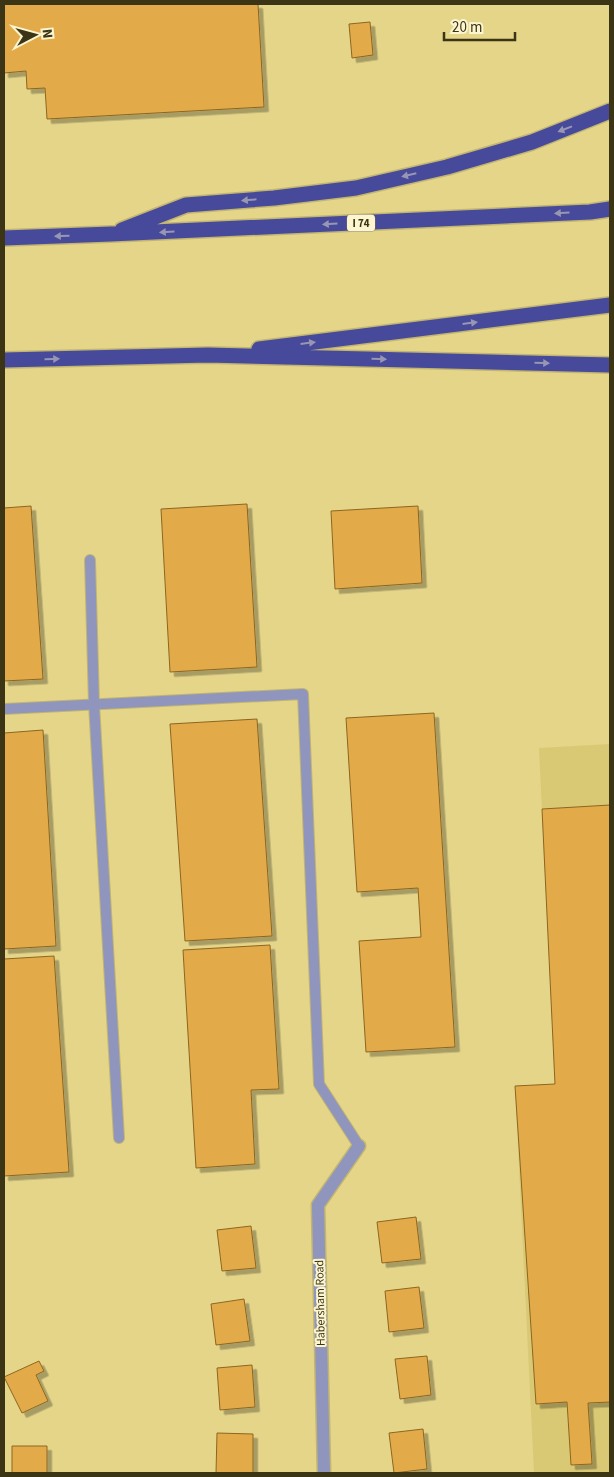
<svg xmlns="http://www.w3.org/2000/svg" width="614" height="1477" viewBox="0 0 614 1477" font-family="'Source Sans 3',sans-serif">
	<defs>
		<filter id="shadow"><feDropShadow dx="4.5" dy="4.5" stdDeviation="0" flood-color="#0004"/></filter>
	</defs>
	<rect width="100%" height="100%" fill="#e4d589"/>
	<!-- built -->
	<path fill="#d9c974" d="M610,744V1473H534L515,1086L555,1084L539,748Z"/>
	<!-- building -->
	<path fill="#e2aa49" stroke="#8c6621" filter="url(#shadow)" d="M4,4H258L264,107L47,119L45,88L27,89L26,71L4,73Z
		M370,22L373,55L352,58L349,24Z
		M247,504L257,667L170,672L161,509Z
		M31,506L43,679L4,681V508Z
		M418,506L422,583L335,589L331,511Z
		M434,713L455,1047L366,1052L359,941L421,937L418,888L357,892L346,718Z
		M257,719L272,936L185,941L170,724Z
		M43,730L56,946L4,949V733Z
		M610,805V1402L588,1403L592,1464L571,1465L567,1402L536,1404L515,1086L555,1084L542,809Z
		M270,945L279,1089L251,1090L255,1164L196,1168L183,950Z
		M54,956L69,1172L4,1176V959Z
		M416,1217L421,1259L382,1263L377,1222Z
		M251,1226L256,1268L222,1271L217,1230Z
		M419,1287L424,1328L389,1332L385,1291Z
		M244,1299L250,1341L216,1345L211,1304Z
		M427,1356L431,1395L400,1399L395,1359Z
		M39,1361L44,1371L36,1375L48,1401L22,1413L4,1377Z
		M252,1365L255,1407L220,1410L217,1368Z
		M423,1429L427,1469L394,1473L389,1433Z
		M217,1433L253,1434V1473H216Z
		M12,1446H47V1473H12Z"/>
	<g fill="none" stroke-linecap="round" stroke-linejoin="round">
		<!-- service casing -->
		<g stroke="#c2b572" stroke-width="12">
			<path id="service" d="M90,560L94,704L119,1138
				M4,709L303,694L319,1084L359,1146"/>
		</g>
		<!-- minor casing -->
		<g stroke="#c2b572" stroke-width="15">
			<path id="minor" d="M324,1473L318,1205L359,1146"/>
		</g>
		<!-- motorway casing -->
		<g stroke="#c2b572" stroke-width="18">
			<path id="motorway" d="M122,230L186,205L274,198L356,188L447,167L532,142L610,111
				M4,238L111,234L590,212L610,209
				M259,349L610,305
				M4,360L208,355L610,365"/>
		</g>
		<!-- service -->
		<use href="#service" stroke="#8f95bc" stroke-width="10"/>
		<!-- minor -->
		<use href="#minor" stroke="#8f95bc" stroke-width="12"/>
		<!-- motorway -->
		<use href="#motorway" stroke="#47499b" stroke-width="15"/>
	</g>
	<!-- one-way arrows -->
	<defs><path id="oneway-solid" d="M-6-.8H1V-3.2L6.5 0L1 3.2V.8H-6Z" transform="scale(1.25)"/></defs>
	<g fill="#9896b3">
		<use href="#oneway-solid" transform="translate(565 129) rotate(159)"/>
		<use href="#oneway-solid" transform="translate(409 175) rotate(167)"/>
		<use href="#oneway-solid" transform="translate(249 200) rotate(175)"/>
		<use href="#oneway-solid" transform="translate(562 213) rotate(177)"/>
		<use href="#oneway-solid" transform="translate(330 224) rotate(177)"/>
		<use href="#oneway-solid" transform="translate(167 232) rotate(177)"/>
		<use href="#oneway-solid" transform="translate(62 236) rotate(178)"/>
		<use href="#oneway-solid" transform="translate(470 323) rotate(-7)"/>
		<use href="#oneway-solid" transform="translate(308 343) rotate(-7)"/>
		<use href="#oneway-solid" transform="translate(52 359) rotate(-1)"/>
		<use href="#oneway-solid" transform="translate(379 359) rotate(1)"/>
		<use href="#oneway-solid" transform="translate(542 363) rotate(1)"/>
	</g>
	<g text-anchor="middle" stroke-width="4" stroke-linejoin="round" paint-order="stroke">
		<!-- shield labels -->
		<rect fill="#fcf5d0" stroke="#756f4e" stroke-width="1" x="347" y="214.5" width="28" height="17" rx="4"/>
		<g font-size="11" font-weight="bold" fill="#3b3516">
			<text x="361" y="227">I 74</text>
		</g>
		<!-- street labels -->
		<g font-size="12" fill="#3b3516" stroke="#fcf5d0">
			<text transform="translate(320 1303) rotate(-91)" y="4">Habersham Road</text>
		</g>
	</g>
	<!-- border -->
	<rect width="614" height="1477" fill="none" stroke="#3b3516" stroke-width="10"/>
	<!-- north arrow -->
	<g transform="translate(35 35) rotate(84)" stroke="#fcf5d0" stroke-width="4" paint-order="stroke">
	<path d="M0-4L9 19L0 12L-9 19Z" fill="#3b3516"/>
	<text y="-8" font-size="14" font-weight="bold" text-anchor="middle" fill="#3b3516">N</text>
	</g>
	<!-- scale -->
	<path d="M444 32v8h71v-8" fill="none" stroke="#3b3516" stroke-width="2.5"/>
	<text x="452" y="32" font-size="15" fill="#3b3516" stroke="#fcf5d0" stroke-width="4" paint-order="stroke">20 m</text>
</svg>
